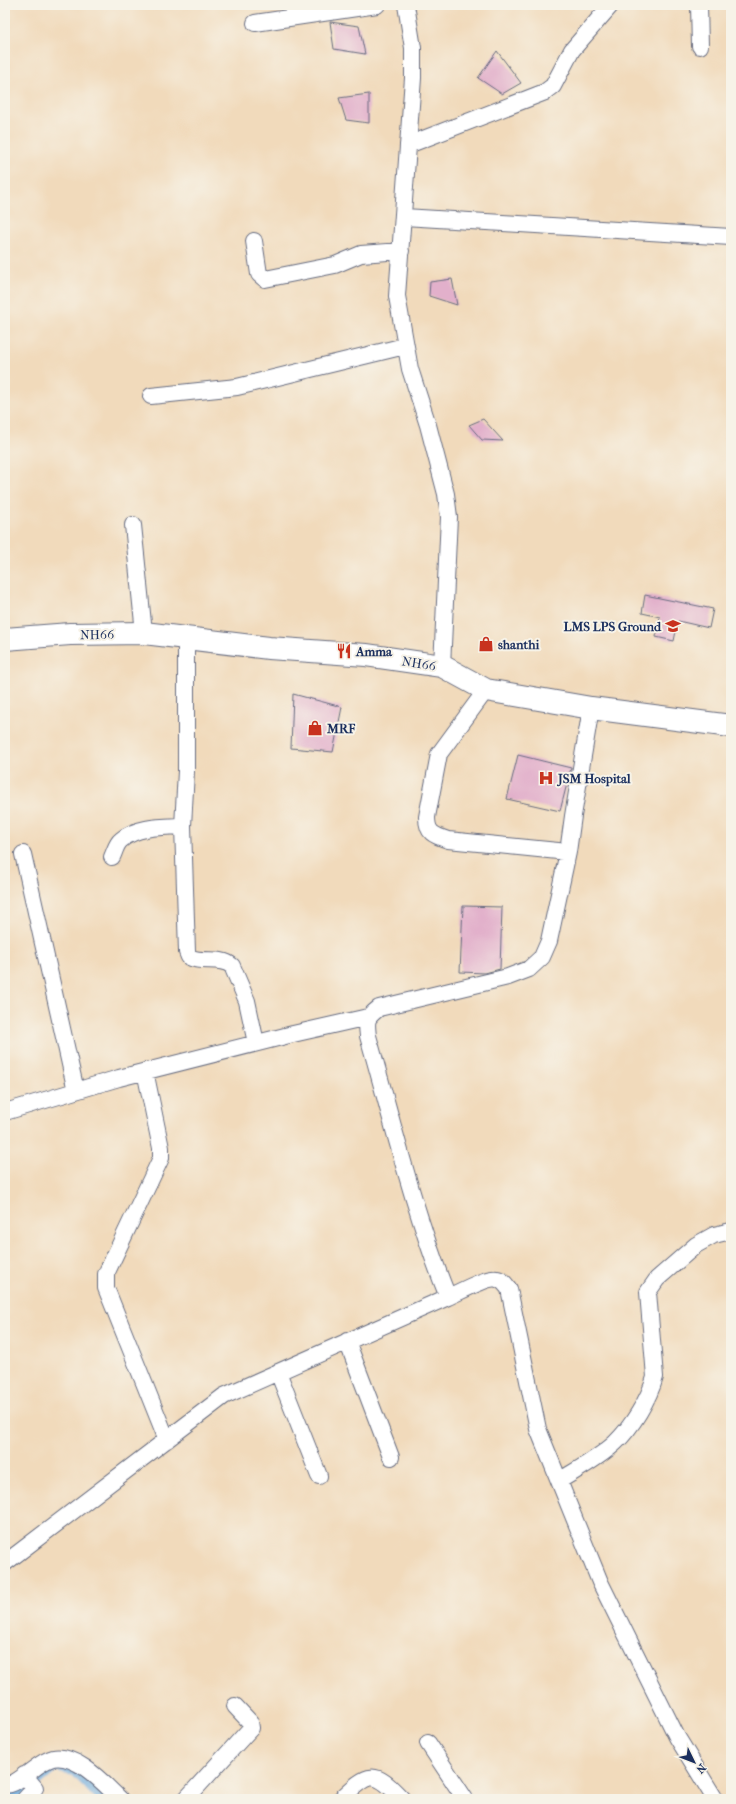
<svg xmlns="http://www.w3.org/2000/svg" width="736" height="1804" viewBox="0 0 736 1804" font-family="'IM FELL French Canon',serif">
	<rect width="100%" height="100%" fill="#f7f3e8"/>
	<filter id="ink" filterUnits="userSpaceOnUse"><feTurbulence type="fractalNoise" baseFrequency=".025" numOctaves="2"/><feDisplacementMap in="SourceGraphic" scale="8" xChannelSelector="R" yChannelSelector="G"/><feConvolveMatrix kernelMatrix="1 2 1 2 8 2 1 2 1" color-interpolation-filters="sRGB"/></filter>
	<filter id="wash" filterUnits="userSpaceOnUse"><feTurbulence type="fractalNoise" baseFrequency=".012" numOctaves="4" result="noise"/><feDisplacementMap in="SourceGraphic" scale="16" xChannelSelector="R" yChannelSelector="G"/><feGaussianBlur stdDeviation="0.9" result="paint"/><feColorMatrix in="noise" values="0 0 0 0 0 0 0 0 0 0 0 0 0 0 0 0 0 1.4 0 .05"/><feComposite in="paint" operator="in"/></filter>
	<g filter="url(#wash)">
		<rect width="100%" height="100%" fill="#f1dabb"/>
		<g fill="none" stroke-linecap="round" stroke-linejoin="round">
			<!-- canal -->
			<path stroke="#6ba9dd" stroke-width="14" d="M13,1799L54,1765L76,1769L104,1799"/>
		</g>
		<g id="blocks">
			<!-- building -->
			<path fill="#e2b0cb" d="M330,22L359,26L365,54L334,49Z
				M497,51L521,83L502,94L478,78Z
				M369,94V123L346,120L339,98Z
				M452,279L457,305L429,296L430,282Z
				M483,419L503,441L482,440L469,425Z
				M645,595L713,609L709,628L678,621L674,641L656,637L660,617L642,613Z
				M293,694L342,707L333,752L291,748Z
				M518,755L571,768L560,811L507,799Z
				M463,906L502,907L500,969L485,973L460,972Z"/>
		</g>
	</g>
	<g filter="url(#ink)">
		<use href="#blocks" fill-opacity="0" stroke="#666b7f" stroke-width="1"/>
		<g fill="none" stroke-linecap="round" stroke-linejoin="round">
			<!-- minor casing -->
			<g stroke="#666b7f" stroke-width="18">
				<path id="minor" d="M406,5L413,48V78L397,296L410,369L428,425L446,494L449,517L442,666
					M699,5L700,46
					M255,23L377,5
					M408,145L545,92L553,86L572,50L611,5
					M404,217L731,237
					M254,241L259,274L265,279L335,265L361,254L401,251
					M151,396L237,387L405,346
					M133,525L144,633
					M186,637V771L183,826L187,952L189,957C202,964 221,956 232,966L247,1001L256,1043
					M486,690L439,754L427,817C427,833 433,835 448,840L568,852
					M591,708L573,816L568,852L549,941L542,957L529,969L508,977L379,1008C366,1018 366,1020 368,1036C393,1123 414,1213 448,1297C458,1293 488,1276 497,1279C503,1280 506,1285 509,1289L538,1429L600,1582L677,1737L715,1799
					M23,854L76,1091
					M112,857C115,851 116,844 121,840C137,826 163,827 183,826
					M145,1071L161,1148V1158L106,1274V1288L167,1440
					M5,1112L119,1078L293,1034L368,1017
					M347,1341L391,1457
					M278,1372L319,1476
					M559,1481C578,1469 599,1458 615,1443C632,1427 649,1399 655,1377L648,1292L657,1279L696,1245L714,1235L731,1231
					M5,1563L224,1396L448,1297
					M428,1743L465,1799
					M24,1775L35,1788L25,1799
					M5,1785C14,1785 20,1778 27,1774C35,1768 44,1760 53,1758C77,1753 105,1785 120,1799
					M186,1799L251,1728L250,1722L235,1706
					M341,1799C369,1772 374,1769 402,1799"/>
			</g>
			<!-- highway casing -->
			<g stroke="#666b7f" stroke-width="24">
				<path id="highway" d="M5,639L70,634L144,633L269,648L366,655L442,666L486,690L591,708L731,726"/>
			</g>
			<!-- minor -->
			<use href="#minor" stroke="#fff" stroke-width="16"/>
			<!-- highway -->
			<use href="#highway" stroke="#fff" stroke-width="22"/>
		</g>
	</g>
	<!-- icons -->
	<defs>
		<g id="school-bare" transform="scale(1.2)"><path d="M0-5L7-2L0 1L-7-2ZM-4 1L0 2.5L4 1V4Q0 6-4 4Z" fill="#c8321e" stroke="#f7f3e8" stroke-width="2.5" paint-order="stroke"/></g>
		<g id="shop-bare" transform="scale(1.2)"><path d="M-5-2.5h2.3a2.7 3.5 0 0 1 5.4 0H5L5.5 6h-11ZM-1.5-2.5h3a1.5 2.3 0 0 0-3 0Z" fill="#c8321e" stroke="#f7f3e8" stroke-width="2.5" paint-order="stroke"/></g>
		<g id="restaurant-bare" transform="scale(1.2)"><path d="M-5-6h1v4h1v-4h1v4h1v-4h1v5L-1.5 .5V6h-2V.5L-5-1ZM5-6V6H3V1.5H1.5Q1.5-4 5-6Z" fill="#c8321e" stroke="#f7f3e8" stroke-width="2.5" paint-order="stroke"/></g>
		<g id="hospital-bare" transform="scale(1.2)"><path d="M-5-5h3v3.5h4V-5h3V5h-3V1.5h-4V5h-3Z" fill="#c8321e" stroke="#f7f3e8" stroke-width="2.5" paint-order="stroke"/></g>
	</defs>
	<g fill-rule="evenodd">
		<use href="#school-bare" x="673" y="626"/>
		<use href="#shop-bare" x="486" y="644"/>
		<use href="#restaurant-bare" x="344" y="651"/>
		<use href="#shop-bare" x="315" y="728"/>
		<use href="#hospital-bare" x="546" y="778"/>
	</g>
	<g text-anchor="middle" stroke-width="4" stroke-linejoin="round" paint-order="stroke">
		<!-- poi labels -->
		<g font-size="13" font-weight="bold" fill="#1b2f5e" stroke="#f7f3e8" text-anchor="start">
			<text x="661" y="631" text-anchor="end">LMS LPS Ground</text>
			<text x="498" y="649">shanthi</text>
			<text x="356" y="656">Amma</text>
			<text x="327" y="733">MRF</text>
			<text x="558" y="783">JSM Hospital</text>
		</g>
		<!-- street labels -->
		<g font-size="13" fill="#1b2f5e" stroke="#f7f3e8">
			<text transform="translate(97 634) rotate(-1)" y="5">NH66</text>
			<text transform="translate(419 663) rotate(9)" y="5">NH66</text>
		</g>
	</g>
	<!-- margin -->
	<rect width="736" height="1804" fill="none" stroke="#f7f3e8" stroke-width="20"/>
	<!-- north arrow -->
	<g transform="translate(694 1762) rotate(133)" stroke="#f7f3e8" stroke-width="3" paint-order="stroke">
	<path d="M0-3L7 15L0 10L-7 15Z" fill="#1b2f5e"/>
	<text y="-6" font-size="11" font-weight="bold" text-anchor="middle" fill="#1b2f5e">N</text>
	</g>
</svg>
